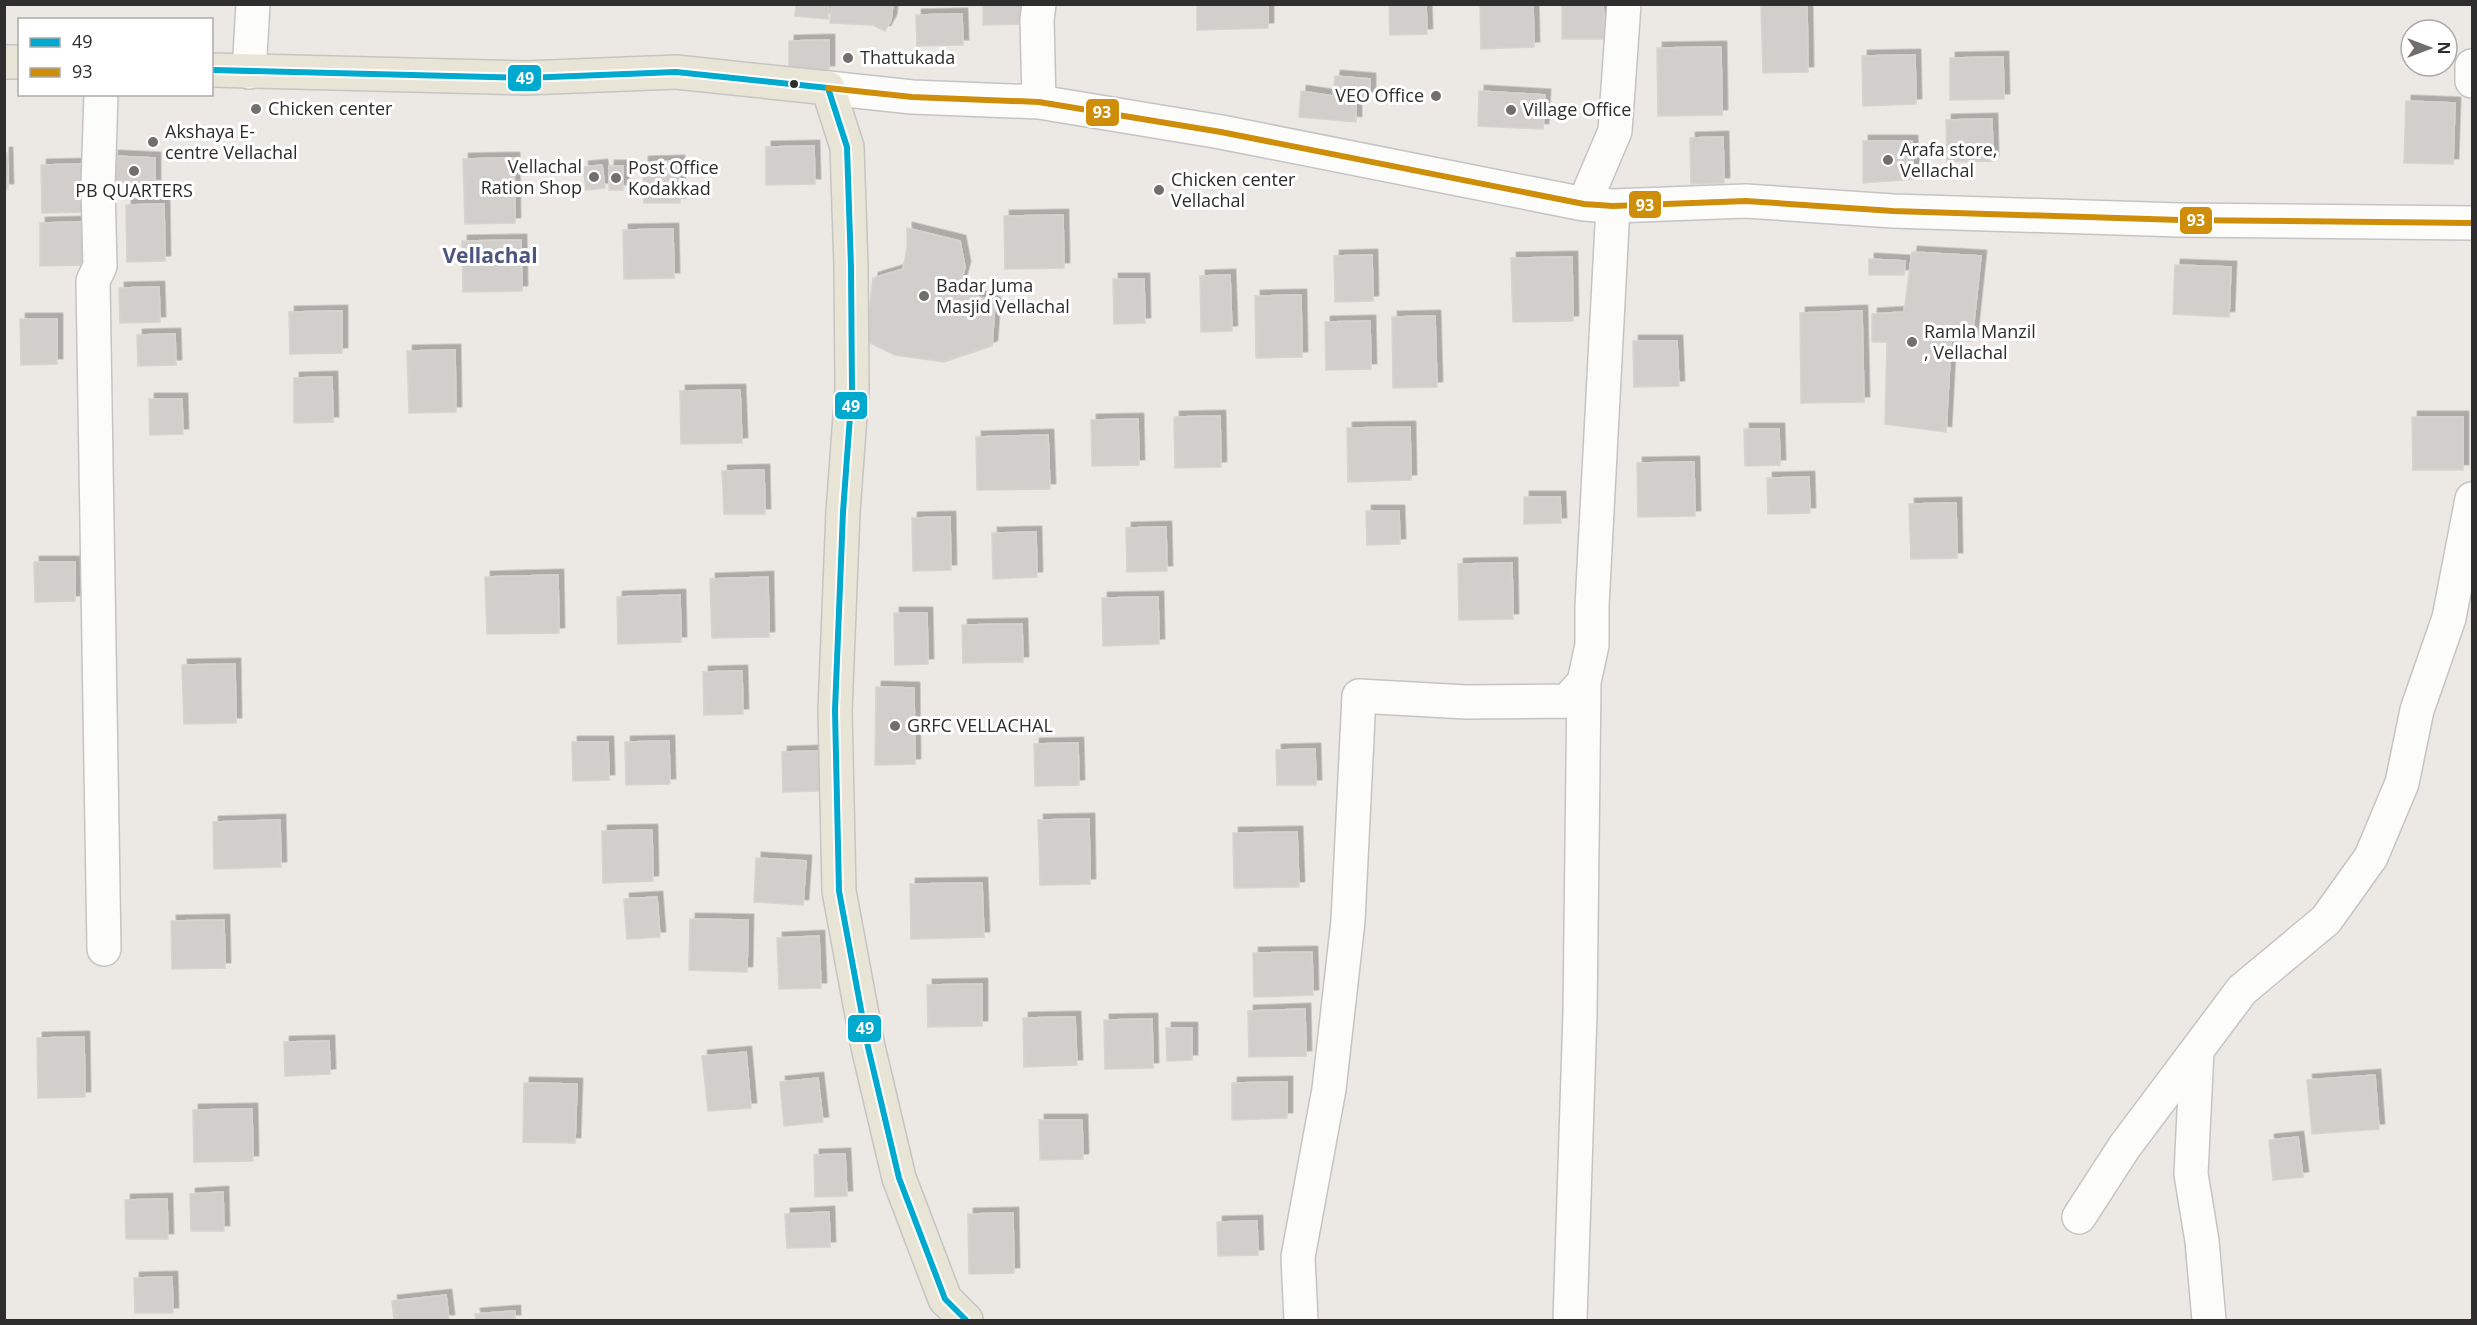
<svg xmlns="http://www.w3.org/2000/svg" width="2477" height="1325" viewBox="0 0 2477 1325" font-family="'Open Sans',sans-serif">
	<defs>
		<filter id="shadow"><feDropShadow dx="5.5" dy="-5.5" stdDeviation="0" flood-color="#0004"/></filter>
	</defs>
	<rect width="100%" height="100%" fill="#ece8e4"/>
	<!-- building -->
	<path fill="#d1cecb" stroke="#d7d4d0" stroke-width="1.5" filter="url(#shadow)" d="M796,4H829L828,19L795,16Z
		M832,4H893L891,20L885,31L873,25L830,23Z
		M983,4H1023L1024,24L983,25Z
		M1197,4H1268V28L1197,30Z
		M1389,4H1426L1427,34L1390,35Z
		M1480,4H1533L1534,47L1481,49Z
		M1562,4H1603L1605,39H1562Z
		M1761,6H1807L1808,72L1763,73Z
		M962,14L963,45L917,46L916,15Z
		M829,40V71L789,72V41Z
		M1721,47L1722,115L1658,116L1657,48Z
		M1915,55L1916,104L1863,106L1862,56Z
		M2003,57L2004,99L1950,100V58Z
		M1335,76L1370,79V97L1356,98V122L1299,117L1301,91L1333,96Z
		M1479,91L1545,95L1543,129L1478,126Z
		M2406,101L2455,103L2453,164L2404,163Z
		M1992,119L1993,161L1947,162L1946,120Z
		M1723,137L1724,183L1691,184L1690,138Z
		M1863,141H1912L1914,179L1863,183Z
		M814,146L815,184L766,185V147Z
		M4,153H7L8,189H4Z
		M113,156L155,158V185L113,183Z
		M514,158L515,223L465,224L463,159Z
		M679,161L680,203H644L643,162Z
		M85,164L86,212L42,213L41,165Z
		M602,165L605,188L586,190L583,167Z
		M609,166H623V190H609Z
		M164,204L165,261L127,262L126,205Z
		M1063,215L1064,268L1005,269L1004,216Z
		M84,222L85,265L40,266V223Z
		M907,228L960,241L965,267L959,289L995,303L992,346L944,362L895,355L866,341L873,278L903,269L907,248Z
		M673,229L674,278L624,279L623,230Z
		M521,240L522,291L463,292L462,241Z
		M1912,252L1981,256L1972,341H1951L1946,432L1885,424L1887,342H1872V314L1904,312Z
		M1372,255L1373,301L1335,302L1334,256Z
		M1572,257L1573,321L1513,322L1511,258Z
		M1869,259L1905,261L1904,275H1869Z
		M2175,265L2231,267L2229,317L2173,314Z
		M1230,275L1232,331L1201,332L1200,276Z
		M1113,279H1144L1145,323L1114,324Z
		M159,287L160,322L120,323L119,288Z
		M1301,295L1302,357L1256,358L1255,296Z
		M342,311V353L290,354L289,312Z
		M1862,311L1864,402L1801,403L1800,313Z
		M1435,316L1437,387L1393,388L1392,317Z
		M20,319H57V364L21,365Z
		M1370,321L1371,369L1326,370L1325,322Z
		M175,334L176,365L138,366L137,335Z
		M1633,341H1677L1679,386L1634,387Z
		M455,350L456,412L409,413L407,351Z
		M332,377L333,422L294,423V378Z
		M740,390L742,443L681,444L680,391Z
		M149,399H182L183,434L150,435Z
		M1220,416L1221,467L1175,468L1174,417Z
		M2412,417H2463V470H2413Z
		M1138,419L1139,465L1092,466L1091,420Z
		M1410,427L1411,480L1348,482L1347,428Z
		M1744,429H1779L1780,465L1745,466Z
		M1048,435L1050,489L977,490L976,437Z
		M1694,462L1695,516L1638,517L1637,463Z
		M764,470L765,514H724L722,471Z
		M1809,477L1810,513L1768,514L1767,478Z
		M1524,497H1560L1561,523L1524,524Z
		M1956,503L1957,558L1911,559L1909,504Z
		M1366,511H1399L1400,544L1367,545Z
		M950,517L951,570L913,571L912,518Z
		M1166,527L1167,571L1127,572L1126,528Z
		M1036,532L1037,577L993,579L992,533Z
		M34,562H75V601L35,602Z
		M1512,563L1513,619L1459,620L1458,564Z
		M558,575L559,633L487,634L485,577Z
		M768,577L769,637L712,638L710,579Z
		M680,595L681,642L618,644L617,597Z
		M1158,597L1159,644L1103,646L1102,598Z
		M894,613H927L928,664L895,665Z
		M1022,624L1023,662L963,663L962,625Z
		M235,664L236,723L184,724L182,665Z
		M742,671L743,714L704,715L703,672Z
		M876,687L914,688L915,764L875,765Z
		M669,741L670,784L626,785L625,742Z
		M572,742H608L609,780L573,781Z
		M1078,743L1079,785L1035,786L1034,744Z
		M1315,749L1316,785H1277L1276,750Z
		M819,751L820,791L783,792L782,752Z
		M1089,819L1090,884L1040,885L1038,820Z
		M280,820L281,867L214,869L213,822Z
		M652,830L653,881L603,883L602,831Z
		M1297,832L1299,887L1234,888L1233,833Z
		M756,858L806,861L803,905L754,902Z
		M982,883L984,937L911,939L910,884Z
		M657,897L660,937L627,939L624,899Z
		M690,919L748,920L747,972L689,970Z
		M224,920L225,968L172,969L171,921Z
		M819,936L821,988L779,989L777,938Z
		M1312,952L1313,995L1254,997L1253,953Z
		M982,984V1026L928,1027L927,985Z
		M1305,1009L1306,1056L1249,1057L1248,1011Z
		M1075,1017L1077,1065L1024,1067L1023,1018Z
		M1152,1019L1153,1068L1105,1069L1104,1020Z
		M1166,1028H1192V1060L1167,1061Z
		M84,1037L85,1097L38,1098L37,1038Z
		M329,1041L330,1074L285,1076L284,1042Z
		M746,1052L751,1108L708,1111L702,1056Z
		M2375,1075L2379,1129L2312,1134L2307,1080Z
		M818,1078L823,1122L784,1126L780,1082Z
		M1287,1082V1118L1232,1120V1083Z
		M524,1083L577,1084L575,1143L523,1142Z
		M252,1109L253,1161L194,1162L193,1110Z
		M1039,1120H1082L1083,1159L1040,1160Z
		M2298,1137L2303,1177L2273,1180L2269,1140Z
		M845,1154L847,1196L815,1197L814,1155Z
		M223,1192L224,1231H191L190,1194Z
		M167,1199L168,1239H126L125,1200Z
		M829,1212L830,1247L787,1248L785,1214Z
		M1013,1213L1014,1273L969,1274L968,1214Z
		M1257,1221L1258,1255L1218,1256L1217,1222Z
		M172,1277L173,1313H135L134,1278Z
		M446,1295L449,1320H394L392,1301Z
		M515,1311V1320H476L475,1314Z"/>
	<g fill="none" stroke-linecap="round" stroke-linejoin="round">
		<!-- minor casing -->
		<g stroke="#c5c4c5" stroke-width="36">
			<path id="minor" d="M2472,66V81
				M249,72L253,4
				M828,88L912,97L1039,102L1221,132L1584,204L1613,206L1746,201L1893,211L2180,220L2472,223
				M101,94L98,187L100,266L93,281L104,949
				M1039,102L1037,20L1039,4
				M1584,204L1615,131L1624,4
				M2197,1050L2191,1174L2202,1241L2209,1320
				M2079,1217L2125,1146L2242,990L2326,920L2371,857L2402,783L2417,710L2449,618L2472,499
				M1301,1320L1298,1257L1329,1089L1348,921L1359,696L1466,702L1567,701L1584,682L1592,645V606L1613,206
				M1570,1320L1580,1013L1584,682"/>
		</g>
		<!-- major casing -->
		<g stroke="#c6c5c4" stroke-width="36">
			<path id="major" d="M4,62H20
				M212,70L525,78L676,72L828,88L847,147L851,267L852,389L843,512L835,710L839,891L868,1047L899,1178L945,1299L966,1320"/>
		</g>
		<!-- minor -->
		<use href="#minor" stroke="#fcfcfb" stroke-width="33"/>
		<!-- major -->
		<use href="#major" stroke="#e8e4d6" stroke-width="33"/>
		<!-- bus-1 casing -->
		<g stroke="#fff" stroke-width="10">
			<path id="bus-1" d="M212,70L525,78L676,72L828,88L847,147L851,267L852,389L843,512L835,710L839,891L868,1047L899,1178L945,1299L966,1320"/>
		</g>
		<!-- bus-2 casing -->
		<g stroke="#fff" stroke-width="10">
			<path id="bus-2" d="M828,88L912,97L1039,102L1221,132L1584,204L1613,206L1746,201L1893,211L2180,220L2472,223"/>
		</g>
		<!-- bus-1 -->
		<use href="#bus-1" stroke="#00a9ce" stroke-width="6"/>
		<!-- bus-2 -->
		<use href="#bus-2" stroke="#cf8e09" stroke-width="6"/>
	</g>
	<!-- markers -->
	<g fill="#706f6e" stroke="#fff" stroke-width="2">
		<circle cx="848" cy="58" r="6"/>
		<circle cx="1436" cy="96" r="6"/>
		<circle cx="256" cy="109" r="6"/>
		<circle cx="1511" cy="110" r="6"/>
		<circle cx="153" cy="142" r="6"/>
		<circle cx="1888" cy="160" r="6"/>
		<circle cx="134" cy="171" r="6"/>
		<circle cx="594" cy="177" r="6"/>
		<circle cx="616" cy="178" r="6"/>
		<circle cx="1159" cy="190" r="6"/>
		<circle cx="924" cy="296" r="6"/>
		<circle cx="1912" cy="342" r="6"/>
		<circle cx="895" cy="726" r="6"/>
	</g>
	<circle fill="#2e2e2e" stroke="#fff" stroke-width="2" cx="794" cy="84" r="5"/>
	<g text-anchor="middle" stroke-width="6" stroke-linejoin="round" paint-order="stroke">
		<!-- poi labels -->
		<g font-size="18" fill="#2e2e2e" stroke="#fff" text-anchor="start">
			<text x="860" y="64">Thattukada</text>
			<text x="1424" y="102" text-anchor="end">VEO Office</text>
			<text x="268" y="115">Chicken center</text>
			<text x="1523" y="116">Village Office</text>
			<text x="165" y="138">Akshaya E-<tspan x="165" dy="21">centre Vellachal</tspan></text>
			<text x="1900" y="156">Arafa store,<tspan x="1900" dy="21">Vellachal</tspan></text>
			<text x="582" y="173" text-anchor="end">Vellachal<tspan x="582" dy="21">Ration Shop</tspan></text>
			<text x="628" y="174">Post Office<tspan x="628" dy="21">Kodakkad</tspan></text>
			<text x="1171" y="186">Chicken center<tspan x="1171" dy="21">Vellachal</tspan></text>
			<text x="134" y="197" text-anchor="middle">PB QUARTERS</text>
			<text x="936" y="292">Badar Juma<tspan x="936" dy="21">Masjid Vellachal</tspan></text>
			<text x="1924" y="338">Ramla Manzil<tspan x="1924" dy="21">, Vellachal</tspan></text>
			<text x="907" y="732">GRFC VELLACHAL</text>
		</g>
		<!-- quarter labels -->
		<g font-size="21" font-weight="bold" fill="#4d5680" stroke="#fff">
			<text x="490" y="263">Vellachal</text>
		</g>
	</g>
	<g stroke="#fff" stroke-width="2">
		<rect x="507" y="64" width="35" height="28" rx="6" fill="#00a9ce"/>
		<rect x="1085" y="98" width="35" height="29" rx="6" fill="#cf8e09"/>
		<rect x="1628" y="190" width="34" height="29" rx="6" fill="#cf8e09"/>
		<rect x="2179" y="206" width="34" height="29" rx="6" fill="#cf8e09"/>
		<rect x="834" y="391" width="34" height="29" rx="6" fill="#00a9ce"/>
		<rect x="847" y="1014" width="35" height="29" rx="6" fill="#00a9ce"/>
	</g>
	<g font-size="16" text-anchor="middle" font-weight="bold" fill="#fff">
		<text x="525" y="84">49</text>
		<text x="1102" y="118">93</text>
		<text x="1645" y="211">93</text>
		<text x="2196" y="226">93</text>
		<text x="851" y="412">49</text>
		<text x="865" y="1034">49</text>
	</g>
	<!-- border -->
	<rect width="2477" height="1325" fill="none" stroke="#2e2e2e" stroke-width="12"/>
	<!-- legend -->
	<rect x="18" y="18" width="195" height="78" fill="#ffffff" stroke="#ababab" stroke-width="1.5"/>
	<rect x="30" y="38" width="30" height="9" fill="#00a9ce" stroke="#ababab" stroke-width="1.5"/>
	<text x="72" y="48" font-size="18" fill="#2e2e2e">49</text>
	<rect x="30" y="68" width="30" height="9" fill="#cf8e09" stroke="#ababab" stroke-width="1.5"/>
	<text x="72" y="78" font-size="18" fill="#2e2e2e">93</text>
	<!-- north arrow -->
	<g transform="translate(2429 48) rotate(90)"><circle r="28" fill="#ffffff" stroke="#ababab" stroke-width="1.5"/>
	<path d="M0-4.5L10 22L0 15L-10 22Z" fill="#706f6e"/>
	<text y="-9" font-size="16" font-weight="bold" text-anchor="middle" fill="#2e2e2e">N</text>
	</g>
</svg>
